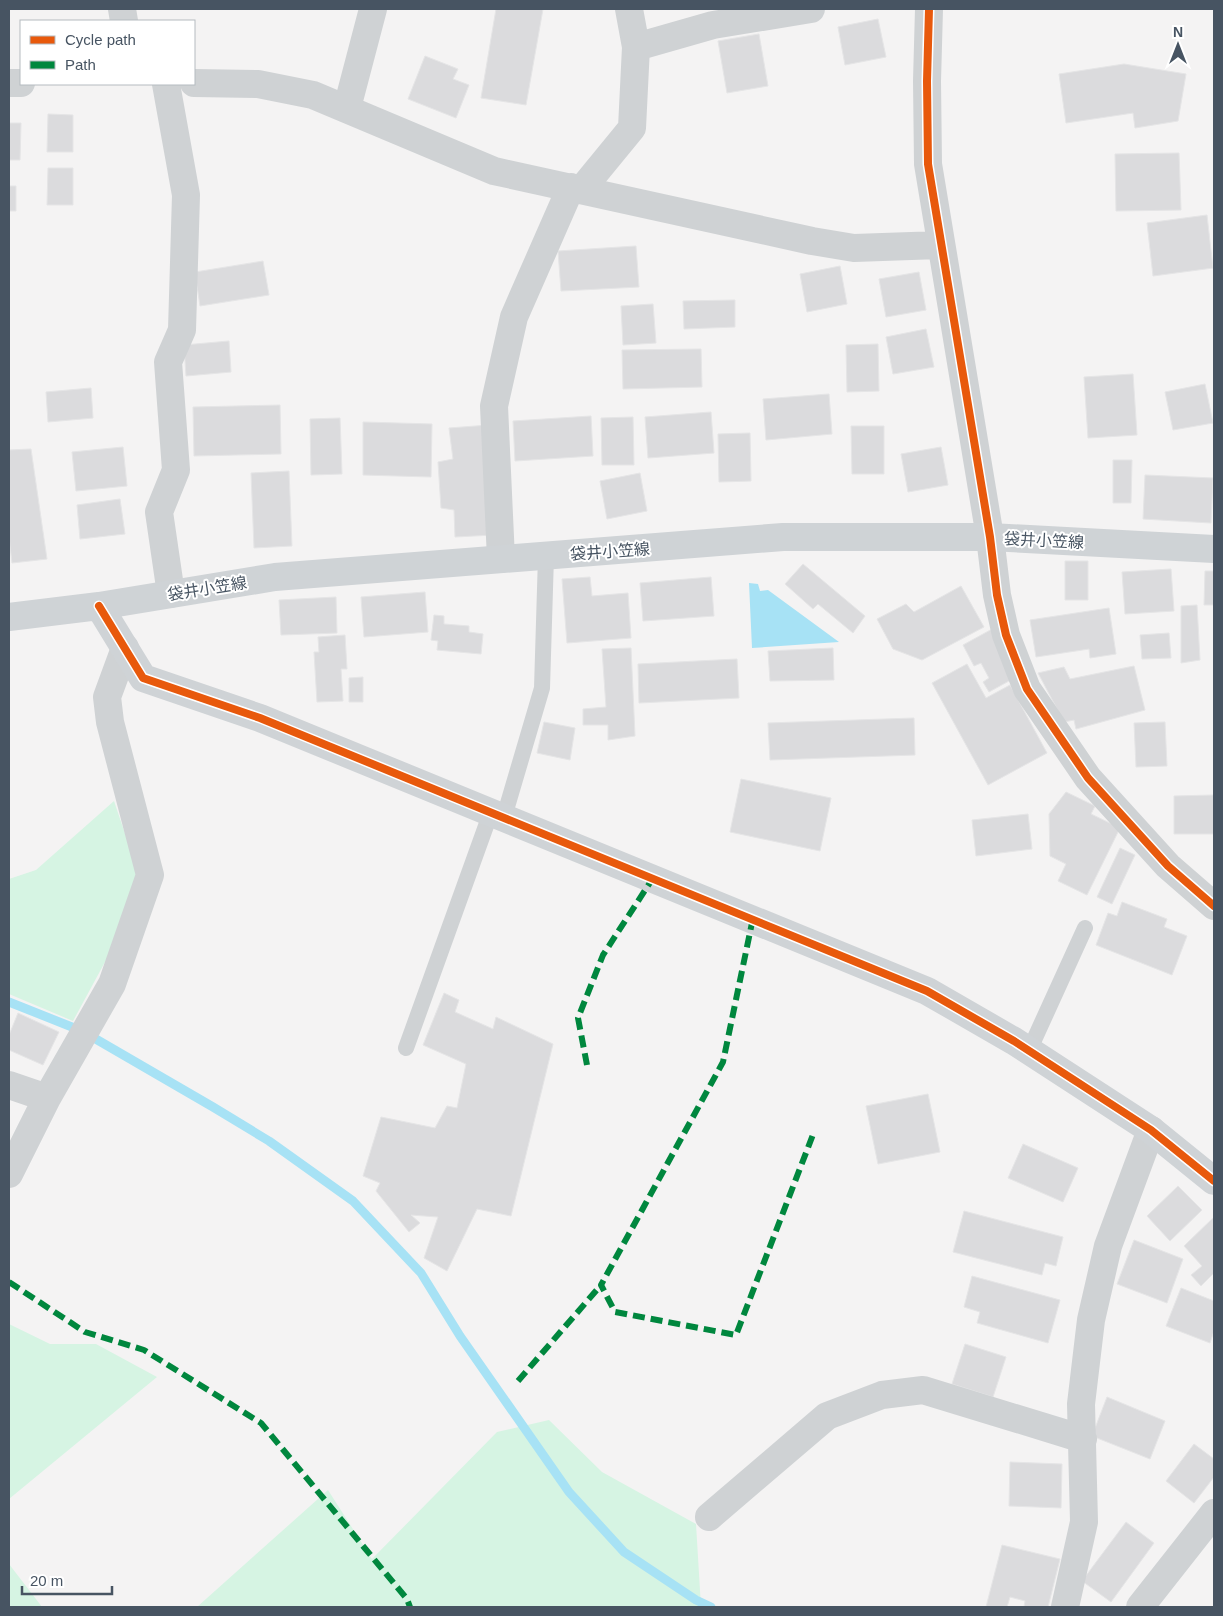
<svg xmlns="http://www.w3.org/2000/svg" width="1223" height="1616" viewBox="0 0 1223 1616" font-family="Arial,'Noto Sans JP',sans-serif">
	<rect width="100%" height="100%" fill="#f4f3f3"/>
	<!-- green -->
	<path fill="#d6f4e3" d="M114,801L144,890L73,1021L9,994V879L36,870Z
		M9,1324L50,1344H96L157,1377L9,1499Z
		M549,1420L602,1472L696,1524L701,1607H197L328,1490L372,1559L497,1432Z
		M9,1564L39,1603L42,1607H9Z"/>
	<!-- water -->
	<path fill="#a7e2f5" d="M749,583L758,584L760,591L768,590L839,642L752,648Z"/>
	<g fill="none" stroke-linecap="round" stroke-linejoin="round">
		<!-- stream -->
		<path stroke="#a7e2f5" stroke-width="9" d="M9,1002L82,1031L213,1107L269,1141L353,1201L421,1273L460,1336L569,1492L624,1552L696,1600L711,1607"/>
	</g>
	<!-- building -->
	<path fill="#dbdbdd" stroke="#e5e5e6" d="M496,9H543L526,105L481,98Z
		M878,19L886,57L845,65L838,27Z
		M759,34L768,86L727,93L718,41Z
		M425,56L458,69L453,79L469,85L456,118L408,99Z
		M1124,64L1186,74L1178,121L1135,128L1133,113L1066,123L1059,74Z
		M48,114L73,115V152H47Z
		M9,123H21L20,160H9Z
		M1179,153L1181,210L1116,211L1115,154Z
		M48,168H73V205H47Z
		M9,186H16V211H9Z
		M1207,215L1213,268L1153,276L1147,223Z
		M636,246L639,287L561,291L558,251Z
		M263,261L269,295L200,306L195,272Z
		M840,266L847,304L807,312L800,274Z
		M919,272L926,310L886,317L879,279Z
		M735,300V327L684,329L683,301Z
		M653,304L656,343L623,345L621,306Z
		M926,329L934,367L893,374L886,337Z
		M229,341L231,372L186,376L184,345Z
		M878,344L879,391L847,392L846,345Z
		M701,349L702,387L623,389L622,350Z
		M1133,374L1137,435L1088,438L1084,377Z
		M1205,384L1213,423L1173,430L1165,392Z
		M91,388L93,418L48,422L46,392Z
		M829,394L832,434L766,440L763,399Z
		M280,405L281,454L194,456L193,407Z
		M711,412L714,453L648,458L645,417Z
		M591,416L593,456L515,461L513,421Z
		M633,417L634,465H602L601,418Z
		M340,418L342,474L311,475L310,419Z
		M363,422L432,424L431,477L363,475Z
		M489,425L493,535L455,537L454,510L441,508L438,462L453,459L449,428Z
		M851,426H884V474H852Z
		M750,433L751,481L719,482L718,434Z
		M123,447L127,486L76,491L72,452Z
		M941,447L948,485L908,492L901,454Z
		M31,449L47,559L12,563L9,537V450Z
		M1113,460H1132L1131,503H1113Z
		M289,471L292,546L254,548L251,473Z
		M640,473L647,511L607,519L600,481Z
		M1145,475L1213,478L1211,523L1143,519Z
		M120,499L125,534L80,539L77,505Z
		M1065,561H1088V600H1065Z
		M803,564L865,616L853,633L818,604L813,609L785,584Z
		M1171,569L1174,611L1125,614L1122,572Z
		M1205,571H1214V605H1204Z
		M590,577L592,596L628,593L631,638L567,643L562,579Z
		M711,577L714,616L643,621L640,583Z
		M961,586L984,627L922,660L893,649L877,619L906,604L914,612Z
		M425,592L428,632L364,637L361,597Z
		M336,597L337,633L281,635L279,600Z
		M1197,605L1200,660L1181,663V606Z
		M1109,608L1116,654L1090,658L1089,649L1036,657L1030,620Z
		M434,615L444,616V624L469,626V632L483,634L481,654L437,650L438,641L431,640Z
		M994,628L1020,675L989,692L983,682L989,678L981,663L974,666L963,645Z
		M1169,633L1171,658L1142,659L1140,635Z
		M345,635L347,669H341L343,701L317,702L314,652H319L318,637Z
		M631,648L635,736L608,740V725H583V709L606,707L602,649Z
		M833,648L834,680L770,681L768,651Z
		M737,659L739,698L639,703L638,664Z
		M967,664L986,698L1010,685L1047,753L988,785L932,683Z
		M1134,666L1145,710L1076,729L1074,720L1064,722L1038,673L1064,667L1070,679Z
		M363,677V702H349V678Z
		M914,718L915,755L770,760L768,723Z
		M544,722L575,728L570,760L537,753Z
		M1165,722L1167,766L1136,767L1134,723Z
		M741,779L831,798L820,851L730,832Z
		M1066,792L1095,806L1091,814L1120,828L1087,895L1058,881L1066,864L1050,856L1049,814Z
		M1214,795V834H1174V796Z
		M1028,814L1032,849L976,856L972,820Z
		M1120,848L1135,855L1112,904L1097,897Z
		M1122,902L1167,919L1164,927L1187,936L1172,975L1096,945L1108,913L1117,916Z
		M444,993L459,1000L455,1012L493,1029L496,1017L553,1044L511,1216L477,1209L447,1271L424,1258L438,1217L411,1215L420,1223L409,1232L376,1191L380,1183L363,1176L381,1117L435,1128L447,1106L457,1108L466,1064L423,1045Z
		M18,1013L59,1032L43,1065L9,1050V1035Z
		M928,1094L940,1152L878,1164L866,1106Z
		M1023,1144L1078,1168L1063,1202L1008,1178Z
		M1178,1186L1202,1210L1170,1241L1147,1216Z
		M964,1211L1063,1237L1056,1266L1045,1263L1042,1275L953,1252Z
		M1214,1217V1273L1201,1286L1191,1275L1202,1266L1184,1246Z
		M1134,1240L1183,1259L1167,1303L1117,1284Z
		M972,1276L1060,1300L1048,1343L977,1323L980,1312L964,1307Z
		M1181,1288L1214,1301V1331L1210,1343L1166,1326Z
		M965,1344L1006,1357L993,1397L952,1384Z
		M1107,1397L1165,1421L1150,1459L1092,1436Z
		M1194,1444L1214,1459V1477L1194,1503L1166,1481Z
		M1010,1462L1062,1464L1061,1508L1009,1506Z
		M1126,1522L1154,1543L1111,1602L1082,1581Z
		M1002,1545L1060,1559L1048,1607H1024L1025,1601L1010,1597L1007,1607H986Z"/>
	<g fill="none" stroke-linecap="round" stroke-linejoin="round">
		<!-- lane -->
		<path stroke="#cfd2d4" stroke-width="16" d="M504,817L542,688L546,556
			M406,1048L491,812
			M1029,1051L1085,928"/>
		<!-- street -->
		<path stroke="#cfd2d4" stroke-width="28" d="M122,9L124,21
			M929,9L927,81L928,164L990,537L997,595L1006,635L1027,689L1088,778L1168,866L1214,906
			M636,47L713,25L811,9
			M9,83H21
			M194,83L258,84L313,95L494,171L812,241L854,248L940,245
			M166,84L186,195L182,330L168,362L176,470L159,512L171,594
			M347,108L373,9
			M582,189L632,128L636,47L629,9
			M501,559L494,406L514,317L571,187
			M9,1085L47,1098L9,1174
			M47,1098L112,984L150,875L110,722L107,697L125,648
			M709,1517L827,1416L882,1395L923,1390L1083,1439
			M1065,1607L1084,1522L1081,1404L1091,1320L1108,1246L1151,1130
			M1140,1607L1214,1513"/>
		<!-- secondary -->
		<path stroke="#cfd3d6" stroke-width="28" d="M99,606L143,678L260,718L927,991L1014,1041L1151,1130L1214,1181
			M9,617L99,606L275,577L783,537H990L1214,549"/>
		<!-- quiet -->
		<path stroke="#00873e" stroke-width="6" stroke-dasharray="12 6" stroke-linecap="butt" d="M753,918L723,1062L601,1285L615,1312L736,1335L814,1132
			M587,1065L578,1018L603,955L653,878
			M9,1282L85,1332L144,1350L261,1423L407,1599L410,1607
			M518,1381L601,1285"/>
		<!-- cycleway casing -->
		<g stroke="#fff" stroke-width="11">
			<path id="cycleway" d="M929,9L927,81L928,164L990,537L997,595L1006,635L1027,689L1088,778L1168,866L1214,906
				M99,606L143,678L260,718L927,991L1014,1041L1151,1130L1214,1181"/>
		</g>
		<!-- cycleway -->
		<use href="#cycleway" stroke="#e8590c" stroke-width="8"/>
	</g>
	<g text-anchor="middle" stroke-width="4" stroke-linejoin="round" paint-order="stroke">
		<!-- street labels -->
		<g font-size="16" fill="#475462" stroke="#fff">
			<text transform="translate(1044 540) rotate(3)" y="6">袋井小笠線</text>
			<text transform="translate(610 551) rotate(-4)" y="6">袋井小笠線</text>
			<text transform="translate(207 588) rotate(-9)" y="6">袋井小笠線</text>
		</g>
	</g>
	<!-- border -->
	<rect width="1223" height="1616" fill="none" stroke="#475462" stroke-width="20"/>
	<!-- legend -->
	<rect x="20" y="20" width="175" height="65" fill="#ffffff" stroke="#b5bbc0"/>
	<rect x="30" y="36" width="25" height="8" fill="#e8590c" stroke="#b5bbc0"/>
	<text x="65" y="45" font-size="15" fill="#475462">Cycle path</text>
	<rect x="30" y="61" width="25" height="8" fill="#00873e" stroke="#b5bbc0"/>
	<text x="65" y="70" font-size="15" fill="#475462">Path</text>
	<!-- north arrow -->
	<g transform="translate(1178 45)" stroke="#ffffff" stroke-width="4" paint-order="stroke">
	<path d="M0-4L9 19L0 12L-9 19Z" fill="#475462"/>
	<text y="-8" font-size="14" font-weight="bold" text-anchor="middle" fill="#475462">N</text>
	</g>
	<!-- scale -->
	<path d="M22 1586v8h90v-8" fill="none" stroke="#475462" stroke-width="2.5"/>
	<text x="30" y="1586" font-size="15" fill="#475462" stroke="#ffffff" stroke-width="4" paint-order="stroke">20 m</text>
</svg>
